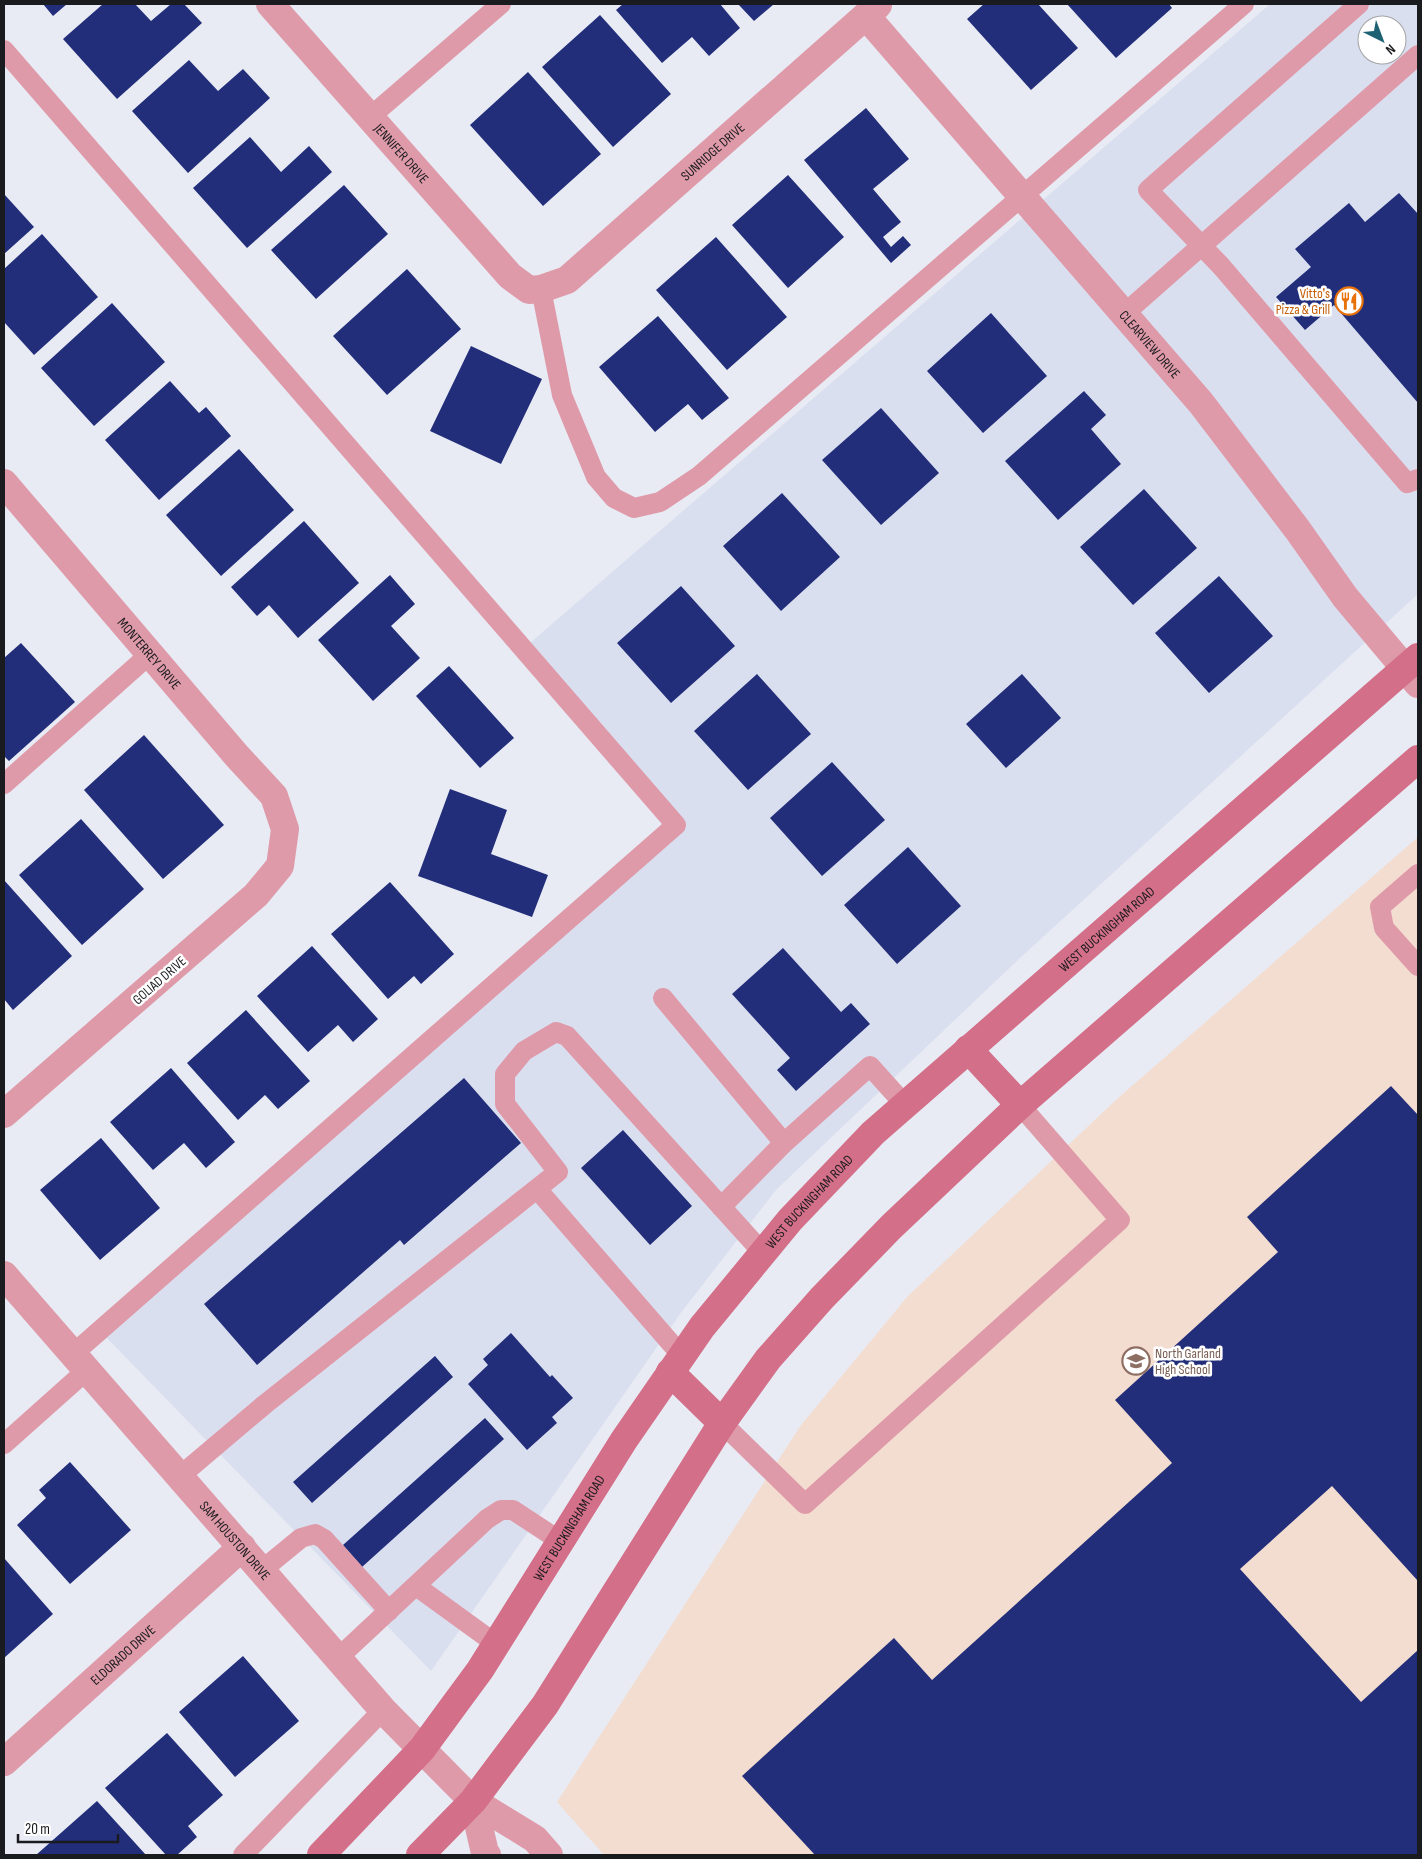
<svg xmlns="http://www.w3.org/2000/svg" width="1422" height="1859" viewBox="0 0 1422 1859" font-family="'Sofia Sans Condensed',sans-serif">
	<rect width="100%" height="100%" fill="#e8ebf4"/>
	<!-- built -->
	<path fill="#dadfef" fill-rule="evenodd" d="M1270,4H1418V594L1019,959L776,1190L680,1314L431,1671L100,1331L676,825L523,649ZM1367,25H1397V55H1367Z"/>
	<!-- education -->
	<path fill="#f3ddd0" d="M1418,837V1855H604L557,1802L801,1425L908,1296L1117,1099Z"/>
	<!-- building -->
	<path fill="#222e7a" d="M43,4H67L53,16Z
		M103,4H135L151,21L171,4H184L202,23L117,99L63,39Z
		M623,4H720L740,28L709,56L692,37L662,63L616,10Z
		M738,4H774L754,21Z
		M984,4H1038L1078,48L1031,90L967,19Z
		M1067,4H1169L1172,8L1116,58Z
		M600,15L671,94L613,147L542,67Z
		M189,60L218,91L243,69L270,98L188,173L132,111Z
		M528,72L601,154L543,206L470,125Z
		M866,108L909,159L873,189L901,222L883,237L891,247L903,236L911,245L891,263L804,160Z
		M250,137L281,172L309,146L332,172L247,248L193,188Z
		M788,175L844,237L788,288L732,225Z
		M344,185L388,234L316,299L271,250Z
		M1399,193L1418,214V403L1334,305L1305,330L1276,297L1311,267L1295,249L1349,203L1365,222Z
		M4,194L34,227L4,254Z
		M42,234L98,297L34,355L4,322V269Z
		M716,237L787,317L727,370L656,290Z
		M407,269L461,329L387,395L333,336Z
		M112,303L165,362L94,426L41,368Z
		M991,313L1047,376L983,433L927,371Z
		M658,316L729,398L702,420L688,404L655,432L599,367Z
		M471,346L542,379L501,464L430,431Z
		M170,381L199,413L206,407L231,436L159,500L105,440Z
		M1084,391L1106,415L1091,429L1121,464L1058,520L1005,461Z
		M881,408L939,473L881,525L822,460Z
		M239,449L294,510L221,576L166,515Z
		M1144,489L1197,548L1133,605L1080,547Z
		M782,493L840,557L781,611L723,546Z
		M304,521L359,583L298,638L269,605L257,616L231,587Z
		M390,575L415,604L391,626L420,658L373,701L318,640Z
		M1219,576L1273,636L1209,693L1155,633Z
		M681,586L735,646L671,703L617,643Z
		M21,643L75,702L9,761L4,756V658Z
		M449,666L514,738L480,768L416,696Z
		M757,674L811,734L748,790L694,731Z
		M1022,674L1061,718L1006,768L966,724Z
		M144,735L224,825L163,879L84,790Z
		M832,762L885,820L822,876L770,818Z
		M450,789L507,810L491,854L548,875L532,917L418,876Z
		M81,819L144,889L82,945L19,875Z
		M908,847L961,906L897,964L844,905Z
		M4,880L72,956L13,1010L4,999Z
		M390,882L454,954L421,984L414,976L388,999L331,934Z
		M312,946L378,1019L353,1042L338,1025L308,1052L257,996Z
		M783,948L841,1012L851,1003L870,1024L796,1091L777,1070L790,1058L732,994Z
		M246,1010L310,1081L278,1109L265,1095L238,1120L187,1063Z
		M171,1068L235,1142L206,1168L184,1143L153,1170L110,1122Z
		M464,1078L521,1143L404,1245L400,1240L257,1365L204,1304Z
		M1391,1086L1418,1115V1581L1332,1486L1240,1569L1361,1702L1418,1650V1855H815L742,1776L894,1638L932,1680L1172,1463L1115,1400L1278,1252L1247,1217Z
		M623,1130L692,1206L650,1245L581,1168Z
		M101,1138L160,1208L100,1260L40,1190Z
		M511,1333L550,1377L552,1375L573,1398L552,1417L557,1423L527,1450L468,1384L488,1365L483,1359Z
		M435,1356L453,1377L312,1503L293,1482Z
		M485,1418L504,1439L362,1567L343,1545Z
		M70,1462L131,1530L70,1584L17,1525L46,1498L39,1490Z
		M4,1558L53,1614L4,1658Z
		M243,1656L299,1721L235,1777L179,1712Z
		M167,1733L223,1795L188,1826L197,1837L177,1855H166L105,1788Z
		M97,1801L146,1855H36Z"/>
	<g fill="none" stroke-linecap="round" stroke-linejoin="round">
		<!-- service -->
		<path stroke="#df9aa9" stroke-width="20" d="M1359,4L1148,190L1221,266L1407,483L1418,479
			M4,50L676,825L73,1354
			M370,117L501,4
			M541,289L562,395L596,477L614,498L634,508L660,502L699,476L1244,4
			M1124,314L1418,55
			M4,784L150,654
			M1418,874L1380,907L1384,928L1418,966
			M663,998L784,1143L870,1066L905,1105
			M537,1189L682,1356
			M721,1207L784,1143
			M722,1423L805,1504L1120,1220L1020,1105
			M4,1444L87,1370
			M180,1476L264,1405L558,1172L505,1104V1074L524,1051L556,1032L567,1036L763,1253
			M262,1570L301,1538L315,1534L324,1539L389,1611
			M416,1586L496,1644
			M338,1658L487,1519L501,1510H513L560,1541
			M243,1855L383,1710"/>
		<!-- minor -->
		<g stroke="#df9aa9" stroke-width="28">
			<path id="s1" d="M270,4L510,276L529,290L541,289L567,280L878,5"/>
			<path id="s2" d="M866,16L1201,403L1297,529L1345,597L1418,684"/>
			<path id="s3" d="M4,483L237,756L274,796L285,829L280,866L256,895L4,1114"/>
			<path id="s4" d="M4,1762L242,1547"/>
		</g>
		<!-- tertiary -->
		<g stroke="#df9aa9" stroke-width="28">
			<path id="s5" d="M4,1275L383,1710L473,1801L535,1839L549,1855"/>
			<path d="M473,1801L485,1853L487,1855"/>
		</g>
		<!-- secondary -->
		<g stroke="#d36f88" stroke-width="28">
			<path d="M968,1049L1020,1105"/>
			<path d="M670,1372L722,1423"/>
			<path id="s6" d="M321,1855L422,1749L452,1708L480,1670L624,1440L702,1327L790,1220L873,1133L1418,657"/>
			<path d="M420,1855L473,1801L545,1705L722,1423L768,1359L822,1298L891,1227L1020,1105L1418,759"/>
		</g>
	</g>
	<!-- icons -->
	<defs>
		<g id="restaurant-ring" transform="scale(1.4375)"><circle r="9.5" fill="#fff" stroke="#e8710a" stroke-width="1.5"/><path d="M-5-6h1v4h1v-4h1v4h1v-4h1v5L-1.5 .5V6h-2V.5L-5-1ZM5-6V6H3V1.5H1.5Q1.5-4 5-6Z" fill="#e8710a"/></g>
		<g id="school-ring" transform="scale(1.4375)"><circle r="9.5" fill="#fff" stroke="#8d6e63" stroke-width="1.5"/><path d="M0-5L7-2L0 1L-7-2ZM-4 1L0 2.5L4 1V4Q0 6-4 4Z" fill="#8d6e63"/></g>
	</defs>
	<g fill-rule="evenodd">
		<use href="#restaurant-ring" x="1349" y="301"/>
		<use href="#school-ring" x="1136" y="1361"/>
	</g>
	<g text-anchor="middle" stroke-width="5" stroke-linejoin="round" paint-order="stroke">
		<!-- street labels -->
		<g font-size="14" fill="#1a1b1e" stroke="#fff">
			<text dy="5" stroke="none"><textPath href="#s1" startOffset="620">SUNRIDGE DRIVE</textPath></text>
			<text dy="5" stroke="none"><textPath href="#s1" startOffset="199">JENNIFER DRIVE</textPath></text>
			<text dy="5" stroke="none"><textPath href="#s2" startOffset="434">CLEARVIEW DRIVE</textPath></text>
			<text dy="5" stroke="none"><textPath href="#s3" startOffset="224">MONTERREY DRIVE</textPath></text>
			<text dy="5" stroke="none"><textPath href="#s6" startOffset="1222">WEST BUCKINGHAM ROAD</textPath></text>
			<text transform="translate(159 980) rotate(-41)" y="5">GOLIAD DRIVE</text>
			<text dy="5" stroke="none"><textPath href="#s6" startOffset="818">WEST BUCKINGHAM ROAD</textPath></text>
			<text dy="5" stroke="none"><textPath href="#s6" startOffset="412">WEST BUCKINGHAM ROAD</textPath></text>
			<text dy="5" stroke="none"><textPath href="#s5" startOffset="352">SAM HOUSTON DRIVE</textPath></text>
			<text dy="5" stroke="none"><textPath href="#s4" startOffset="160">ELDORADO DRIVE</textPath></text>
		</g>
		<!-- food labels -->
		<g font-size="14" fill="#c56008" stroke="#fff" text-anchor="end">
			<text x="1330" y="298">Vitto's<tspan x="1330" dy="16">Pizza &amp; Grill</tspan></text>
		</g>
		<!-- education labels -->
		<g font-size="14" fill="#785e54" stroke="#fff" text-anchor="start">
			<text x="1155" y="1358">North Garland<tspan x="1155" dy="16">High School</tspan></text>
		</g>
	</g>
	<!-- border -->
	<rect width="1422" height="1859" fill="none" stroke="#1a1b1e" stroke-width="10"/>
	<!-- north arrow -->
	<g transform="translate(1382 40) rotate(138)"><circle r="24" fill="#ffffff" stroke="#a3a4a5"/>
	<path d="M0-4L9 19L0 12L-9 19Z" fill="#1c6273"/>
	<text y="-8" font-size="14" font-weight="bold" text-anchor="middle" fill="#1a1b1e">N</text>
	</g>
	<!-- scale -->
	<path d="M18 1834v8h100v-8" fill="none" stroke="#1a1b1e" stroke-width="2.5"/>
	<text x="25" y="1834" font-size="15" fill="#1a1b1e" stroke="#ffffff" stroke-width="4" paint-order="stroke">20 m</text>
</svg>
